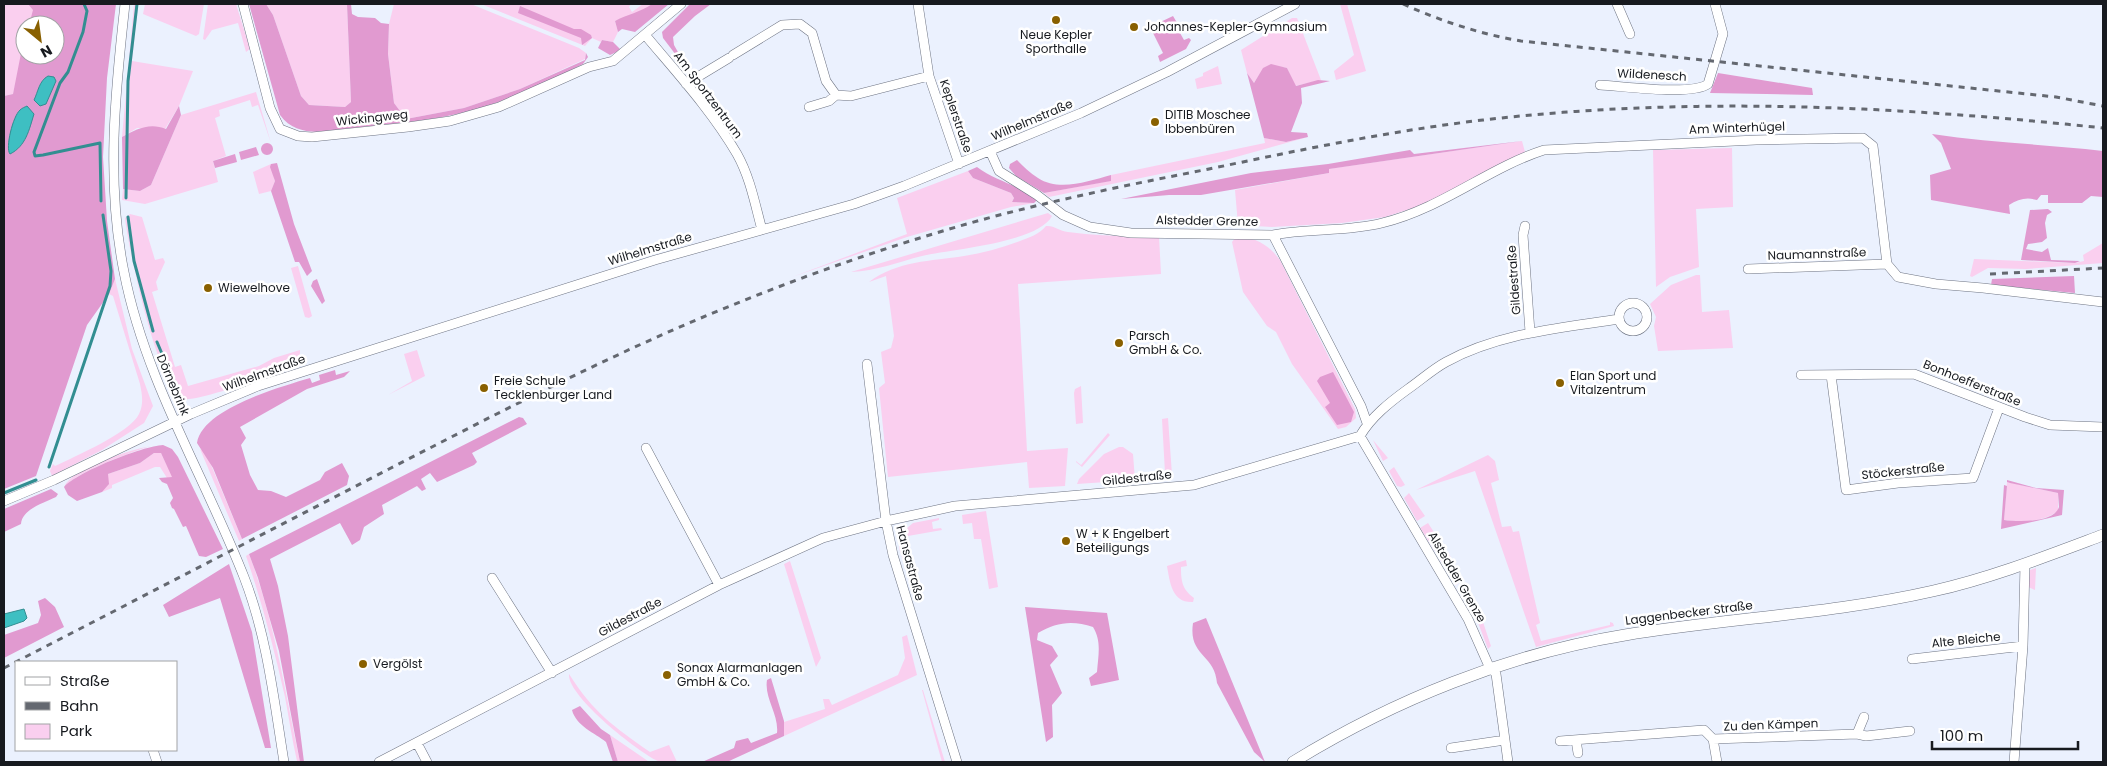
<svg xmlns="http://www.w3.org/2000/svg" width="2107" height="766" viewBox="0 0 2107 766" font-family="Poppins,sans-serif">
	<rect width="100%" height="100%" fill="#ebf1fe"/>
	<!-- green -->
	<path fill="#facfef" d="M4,4H36L31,25H25V47L13,94L4,96Z
		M134,4H138L132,61L193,71L179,106L165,129L137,128L122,137Z
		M145,4H204L199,34L196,36L143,14Z
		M208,4H236L250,49L246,52L238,23L212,30L205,40L203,39Z
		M266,4H347L351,102L345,107L309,105L301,96L273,15Z
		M394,4H471L579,48L586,53L585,59L520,89L464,108L406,119L394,103L388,54L389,24Z
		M481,4H631L629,7L632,12L643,4H652L644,10L615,21L618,32L613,42L602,40L601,42L592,38L585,46Z
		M1340,4H1347L1366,71L1336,80L1334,71L1354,55Z
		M1292,18H1297L1321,80L1295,86L1287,68C1264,65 1267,63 1254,83L1247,73L1241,50Z
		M1218,66L1222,84L1197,89L1195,79L1203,76V73Z
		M256,92L271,143L258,105L252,107L250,100L219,110L220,116L215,118L226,156L213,161L218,182L145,204L122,200L123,189L140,191L151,185L181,115Z
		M1308,137L1218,162L1049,197L1044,193L1109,181L1111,175L1265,143L1264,138L1286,142Z
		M1522,141L1525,152L1438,200L1385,217L1342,223L1272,227L1238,225L1235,190L1329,173L1328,169Z
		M1732,148L1733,207L1696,209L1699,267L1670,277L1656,287L1653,150Z
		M271,164L275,181L271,191L259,194L253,172Z
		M968,171L973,178L1011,193L1014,198L1012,202L1034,203L1011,207L907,237L792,277L907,234L897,198Z
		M1048,213L1052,216C1038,243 950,249 922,256C898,262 876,271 851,272Z
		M130,214L142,217L155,260L163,258L165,262L156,282L158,290L152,292L175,367L181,365L188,386L259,366L274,358L300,350V357C293,361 285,367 278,371C266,378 194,402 184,399C158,390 128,246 125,218Z
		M1046,226C1054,225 1059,231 1068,232C1098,236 1129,237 1159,236L1161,274L1018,284L1027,451L1068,448L1065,486L1029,488L1027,462L888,477L879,388L885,383L881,352L891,348L894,336L886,276L869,282C897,261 931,261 964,256C983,253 1002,248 1020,241C1028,238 1040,234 1046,226Z
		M1236,237C1255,237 1268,244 1280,260L1355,409L1356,418L1346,427L1338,429L1292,364L1276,332L1267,326L1243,292L1232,242Z
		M2103,243V263L2026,269L1988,268L1972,277L1970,276L1974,259L2075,263L2084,261L2083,255Z
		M298,266L312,316L309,318L305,317L291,268Z
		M1696,275H1700L1702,312L1729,310L1733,348L1658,351L1654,326L1656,317L1650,304L1671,285Z
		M115,279L132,349L153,406L144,423L102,450L52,476L50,471L53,464L55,466C74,457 131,432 139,414C144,404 142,394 140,384L113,296L109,294Z
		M417,350L425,376L388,395L412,381L404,354Z
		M1081,386L1083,423L1076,424L1074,393L1075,389Z
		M1168,418L1172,475L1152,479V475L1165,473L1162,419Z
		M1108,433L1110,435L1082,467L1076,462V461L1081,465Z
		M1373,440L1388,458L1383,461Z
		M151,446C131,452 77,472 64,487C73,467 130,450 151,446Z
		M1119,447H1123L1133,454L1135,480L1077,484L1079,479L1104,454Z
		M200,449L206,453L242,539L239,541Z
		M154,453H161L173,477L167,478L160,467H155L112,485V488L102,492L108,474L140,463Z
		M1488,455L1495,461L1499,480L1491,483L1502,527L1511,526L1513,532L1519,531L1540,623L1536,625L1541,641L1610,625V622L1613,623L1614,626L1536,647L1475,471L1416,490Z
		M1394,467L1405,485L1401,487L1397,486L1389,471Z
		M2007,482L2058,493V511C2042,522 2022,523 2004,520Z
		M1409,493L1425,516L1417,521L1404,498Z
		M986,511L998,587L989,589L981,539H974L972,523L963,524L962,515Z
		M939,518V520L932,522L933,529L941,528L942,530L908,536L902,546L913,582H910L899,548L900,534L913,523Z
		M1428,523L1443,546L1435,551L1420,528Z
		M1448,552L1463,580L1456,585L1439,558Z
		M249,554C275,622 285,692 300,762L297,761C292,740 289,718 285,697C274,649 262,602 246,556Z
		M1186,560L1187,566L1181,567C1181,581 1182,589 1194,598L1193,602C1172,603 1170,583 1167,566Z
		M790,561L821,658L816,667L784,564Z
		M2036,568L2035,590L2028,587L2030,570Z
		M1467,587L1479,612L1474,615L1459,591Z
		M1482,619L1491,646L1488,649L1477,620Z
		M907,635L917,675L784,736V722L825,709L823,699H829L832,705L898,675L905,658L902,637Z
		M569,674C593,712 614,727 650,752L669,745L677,762C671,762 663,764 658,761C638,752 567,696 569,674Z
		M922,690H923L945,762H942Z
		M610,735L645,759L649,762H618Z"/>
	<!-- forest -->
	<path fill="#e19ad0" d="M28,4H116L107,78L103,157L107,221L115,279L109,294L87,325L36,476L4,489V96L13,94L25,33V55H55V25H29L33,10Z
		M249,4H266L273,15L301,96L309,105L345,107L351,102L347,4H351L352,14L358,17L375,18L381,23L389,24L388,54L394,103L406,119L464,108L520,89L585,60L586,53L588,57L583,64C542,85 498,106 452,115C420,122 387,124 354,128C329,130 298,140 280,115Z
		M652,4H669L635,32L622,29L618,32L615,21C628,14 641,12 652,4Z
		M690,4H711L695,16L673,37L674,45L683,61L682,63L663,38L662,32Z
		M520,6L574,29H581L591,35L592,38L582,45L581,38L518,13Z
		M1173,16L1182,31L1180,33L1184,40L1189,38L1191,40L1186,49L1160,62L1158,56L1163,53L1150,27Z
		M602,40L613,42L621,50L610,55L598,48Z
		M1271,64L1287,68L1296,86L1318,80L1330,81L1301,88L1302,103L1291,132L1307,133L1308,137L1286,142L1264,138L1247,73L1254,83L1263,68Z
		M1718,73L1812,88L1813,95L1710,93Z
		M179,106L181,115L151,185L140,191L123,189L122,137C136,129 150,122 166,129Z
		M1932,134C1989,143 2046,144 2103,151V197L2091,196L2082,203H2048V195H2041L2037,200C2027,197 2018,199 2009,205L2010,214L1931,200L1930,175L1951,169L1941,143Z
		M1522,141L1329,169V173L1201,195H1169L1121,199L1251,173L1328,164L1410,150L1414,154Z
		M261 149a6 6 0 1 1 12 0a6 6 0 1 1-12 0Z
		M256,147L259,155L241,160L239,152Z
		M235,154L237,162L215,168L213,161Z
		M1017,160C1023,166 1030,173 1038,178C1059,192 1089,181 1111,175V181L1044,193L1016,176L1009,168L1010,164Z
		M277,163L294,224L312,271L307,276L299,262H295L271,191L275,181L270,167L271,164Z
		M977,167C995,181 1020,185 1037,200L1034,203L1012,202L1014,198L1011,193L973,178L968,171Z
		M2048,209L2052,212L2047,215L2045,223L2047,238L2042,242L2028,244L2026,249L2042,252L2048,248L2051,260L2080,261L2075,263L2021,260L2030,210Z
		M2074,276L2075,293L1991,285L1992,279Z
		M317,279L325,301L322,304L311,286L313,281Z
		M335,370L336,375L350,371L344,377L307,389L240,427L246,438L241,445L250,475L258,490L271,491L286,497L320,480L325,472L342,463L349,476L347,485L242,539L213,468L197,443C202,409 280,387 310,378L312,383L320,380L319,375Z
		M1333,372L1354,412L1351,422L1337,425L1325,407L1330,403L1317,381L1320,377Z
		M519,417L523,418L527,424L472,453L477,462L474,465L437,482L430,473L421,479L426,489L422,491L417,486L382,505L384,514L364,527L360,540L352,545L340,523L270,559L278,586L288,636L304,762H300L279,651L258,578L249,554Z
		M163,445L172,449L178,457L223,549L206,557L199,556L186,526L183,527L174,509L172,508L170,503L173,498L167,484L162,482L159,478L172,477L161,453H154L140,463L108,474L109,484L102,492L77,501L68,495L64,487C77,472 143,446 163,445Z
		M2007,480L2036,488L2064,490L2062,515L2001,529L2004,485L2007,486L2004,520C2018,522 2054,523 2059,507L2058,493L2010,483L2007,482Z
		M51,489L58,494L56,497C44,503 22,509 21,524L4,532V509Z
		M229,564L252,632L271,748H265L220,598L169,617L163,605Z
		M45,598L55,607L64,627L4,658V635L38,623L41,615L38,601Z
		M1025,607L1107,613L1119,680L1091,686L1089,678L1097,672C1098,656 1102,642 1093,627C1073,620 1056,622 1038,633L1037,640L1052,646L1058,656L1050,665L1062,693L1052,705L1053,737L1046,742Z
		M1206,618L1265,762L1254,752L1217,683C1215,654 1188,656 1193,623Z
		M771,678L784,721V736L727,762H702L734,748L736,741L748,738L751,743L777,733C779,714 764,698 767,680Z
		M580,706L601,729L610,735L618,762H613L606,742C595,733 576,726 572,710Z"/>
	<!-- water -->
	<path fill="#3ebfc2" stroke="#328e91" d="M48,76L54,77L56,81L46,104L40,106L34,100C38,92 39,81 48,76Z
		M27,106L34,114C29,130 26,146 10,154C5,148 13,116 20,110C22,108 25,107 27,106Z
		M24,609L27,618L24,621L4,628V614Z"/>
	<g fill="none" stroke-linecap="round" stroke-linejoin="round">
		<!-- stream -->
		<path stroke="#328e91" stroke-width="3" d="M84,4L87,11L83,32L68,72L60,83L34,152L35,156L43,155L100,143L101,201
			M126,198L128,81L137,4
			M128,217L134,261L153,331
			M157,342L177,389
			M49,467L110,286L111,271L103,215
			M4,493L36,480"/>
		<!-- street casing -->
		<g stroke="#6e7483" stroke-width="10">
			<path id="street" d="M125,4C115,93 106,183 124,272C145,380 204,475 244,577C267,636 274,700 284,762
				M243,4L270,108L280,129L298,136L312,137L408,127L450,121L499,107L589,67L613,61L681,4
				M918,4L929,76L959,164
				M1617,4L1630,34
				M646,36C677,73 712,111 737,154C750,177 755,204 762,230
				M733,55L782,25L800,24L812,33L826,81L836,95
				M686,84L729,58
				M1600,85C1623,86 1691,96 1708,84L1723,34L1715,4
				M809,107L829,101L836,95L851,96L929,76
				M990,151L999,171L1037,195L1063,215L1090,227L1131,233L1273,235L1361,406L1367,423
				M1525,226L1523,235L1530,332
				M1273,235C1309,228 1347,232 1382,223C1441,209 1488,168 1544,150L1756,140L1863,138L1873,146L1887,264L1898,277L1936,284L1983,288L2103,302
				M1748,269L1887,264
				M1619 317a14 14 0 1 1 28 0a14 14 0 1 1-28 0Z
				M867,364L886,521L893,555L957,762
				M1801,375L1914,374L2025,417L2050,425L2103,427
				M1831,375L1846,490L1898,483L1973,478L1999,408
				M1360,436L1468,619L1488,664L1496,674L1508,762
				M646,448L719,585
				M4,501L54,480L191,414L258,386L655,260L854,204L904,186L1081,113L1167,72L1295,4
				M492,578L552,673
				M1912,659L2023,646
				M1857,734L1864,717
				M1713,739L1717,762
				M1576,740L1578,753
				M1560,741L1704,730L1713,739L1857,734L1866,736L1910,731
				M417,743L427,762
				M1451,748L1505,740
				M153,750L157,762
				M379,762L719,585L823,538L886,521L955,506L1194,485L1360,436C1371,417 1390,402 1408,389C1421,380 1433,369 1446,362C1499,333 1561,328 1619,319
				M2014,762L2023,646L2025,564"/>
		</g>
		<!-- secondary casing -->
		<g stroke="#6e7483" stroke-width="12">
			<path id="secondary" d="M1293,762C1394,700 1508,654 1625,635C1728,618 1832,614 1933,591C1991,578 2047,556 2103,535"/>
		</g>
		<!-- street -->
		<use href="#street" stroke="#fff" stroke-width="9"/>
		<!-- secondary -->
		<use href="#secondary" stroke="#fff" stroke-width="11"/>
		<!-- rail -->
		<path stroke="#646870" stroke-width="3" stroke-dasharray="6 6" stroke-linecap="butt" d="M1403,4C1441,21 1480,34 1521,41L2056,97L2103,106
			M1990,274L2103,268
			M4,668C132,602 261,535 389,469C504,410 619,350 740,302C822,269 907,240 992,217C1064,198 1137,183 1209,169C1300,150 1390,131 1483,120C1689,96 1897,106 2103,128"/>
	</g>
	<!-- markers -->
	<g fill="#896000" stroke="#fff" stroke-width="2">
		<circle cx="1056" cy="20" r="5"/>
		<circle cx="1134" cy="27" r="5"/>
		<circle cx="1155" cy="122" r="5"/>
		<circle cx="208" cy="288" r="5"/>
		<circle cx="1119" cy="343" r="5"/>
		<circle cx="1560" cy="383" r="5"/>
		<circle cx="484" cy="388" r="5"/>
		<circle cx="1066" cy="541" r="5"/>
		<circle cx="363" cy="664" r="5"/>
		<circle cx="667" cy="675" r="5"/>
	</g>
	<g text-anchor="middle" stroke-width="5" stroke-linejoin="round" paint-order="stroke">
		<!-- poi labels -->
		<g font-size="12" fill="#171a1f" stroke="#fff" text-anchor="start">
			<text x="1144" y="31">Johannes-Kepler-Gymnasium</text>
			<text x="1056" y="39" text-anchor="middle">Neue Kepler<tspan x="1056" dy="14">Sporthalle</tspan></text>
			<text x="1165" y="119">DITIB Moschee<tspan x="1165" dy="14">Ibbenbüren</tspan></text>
			<text x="218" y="292">Wiewelhove</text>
			<text x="1129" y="340">Parsch<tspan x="1129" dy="14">GmbH &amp; Co.</tspan></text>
			<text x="1570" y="380">Elan Sport und<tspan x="1570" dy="14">Vitalzentrum</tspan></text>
			<text x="494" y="385">Freie Schule<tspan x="494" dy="14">Tecklenburger Land</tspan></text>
			<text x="1076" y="538">W + K Engelbert<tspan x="1076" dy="14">Beteiligungs</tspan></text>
			<text x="373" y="668">Vergölst</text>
			<text x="677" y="672">Sonax Alarmanlagen<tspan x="677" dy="14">GmbH &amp; Co.</tspan></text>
		</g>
		<!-- street labels -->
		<g font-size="12" fill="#171a1f" stroke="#fff">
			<text transform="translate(1652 75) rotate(3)" y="4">Wildenesch</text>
			<text transform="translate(708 95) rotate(53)" y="4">Am Sportzentrum</text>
			<text transform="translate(956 116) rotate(71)" y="4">Keplerstraße</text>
			<text transform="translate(372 118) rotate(-6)" y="4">Wickingweg</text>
			<text transform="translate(1032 120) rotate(-23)" y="4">Wilhelmstraße</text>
			<text transform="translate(1737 128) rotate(-2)" y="4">Am Winterhügel</text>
			<text transform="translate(1207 221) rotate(1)" y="4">Alstedder Grenze</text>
			<text transform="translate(650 249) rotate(-17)" y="4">Wilhelmstraße</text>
			<text transform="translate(1817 254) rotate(-2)" y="4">Naumannstraße</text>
			<text transform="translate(1514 280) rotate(-94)" y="4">Gildestraße</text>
			<text transform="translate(264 373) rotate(-20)" y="4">Wilhelmstraße</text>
			<text transform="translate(1972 383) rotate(22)" y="4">Bonhoefferstraße</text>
			<text transform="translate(173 385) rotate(67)" y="4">Dörnebrink</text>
			<text transform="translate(1903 471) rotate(-6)" y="4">Stöckerstraße</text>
			<text transform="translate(1137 478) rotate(-6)" y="4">Gildestraße</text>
			<text transform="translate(910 563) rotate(75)" y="4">Hansastraße</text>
			<text transform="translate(1457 577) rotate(60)" y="4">Alstedder Grenze</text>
			<text transform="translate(1689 613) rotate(-7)" y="4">Laggenbecker Straße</text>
			<text transform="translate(630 617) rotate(-28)" y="4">Gildestraße</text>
			<text transform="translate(1966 640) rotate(-6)" y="4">Alte Bleiche</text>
			<text transform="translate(1771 725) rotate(-2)" y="4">Zu den Kämpen</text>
		</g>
	</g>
	<!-- border -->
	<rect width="2107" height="766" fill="none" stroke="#171a1f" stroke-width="10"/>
	<!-- legend -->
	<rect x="15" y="661" width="162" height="90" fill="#ffffff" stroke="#a2a3a5"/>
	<rect x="25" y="677" width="25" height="8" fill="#ffffff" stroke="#a2a3a5"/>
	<text x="60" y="686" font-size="15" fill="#171a1f">Straße</text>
	<rect x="25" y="702" width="25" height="8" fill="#646870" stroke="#a2a3a5"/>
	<text x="60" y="711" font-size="15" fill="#171a1f">Bahn</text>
	<rect x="25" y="724" width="25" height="15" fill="#facfef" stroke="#a2a3a5"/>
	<text x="60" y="736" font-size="15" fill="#171a1f">Park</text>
	<!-- north arrow -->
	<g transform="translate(40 40) rotate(151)"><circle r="24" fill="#ffffff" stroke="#a2a3a5"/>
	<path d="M0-4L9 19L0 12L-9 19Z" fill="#896000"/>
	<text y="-8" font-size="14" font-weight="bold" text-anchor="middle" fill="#171a1f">N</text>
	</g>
	<!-- scale -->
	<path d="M1932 741v8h146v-8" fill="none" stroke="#171a1f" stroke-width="2.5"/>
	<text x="1940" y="741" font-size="15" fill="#171a1f" stroke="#ffffff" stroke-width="4" paint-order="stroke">100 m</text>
</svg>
